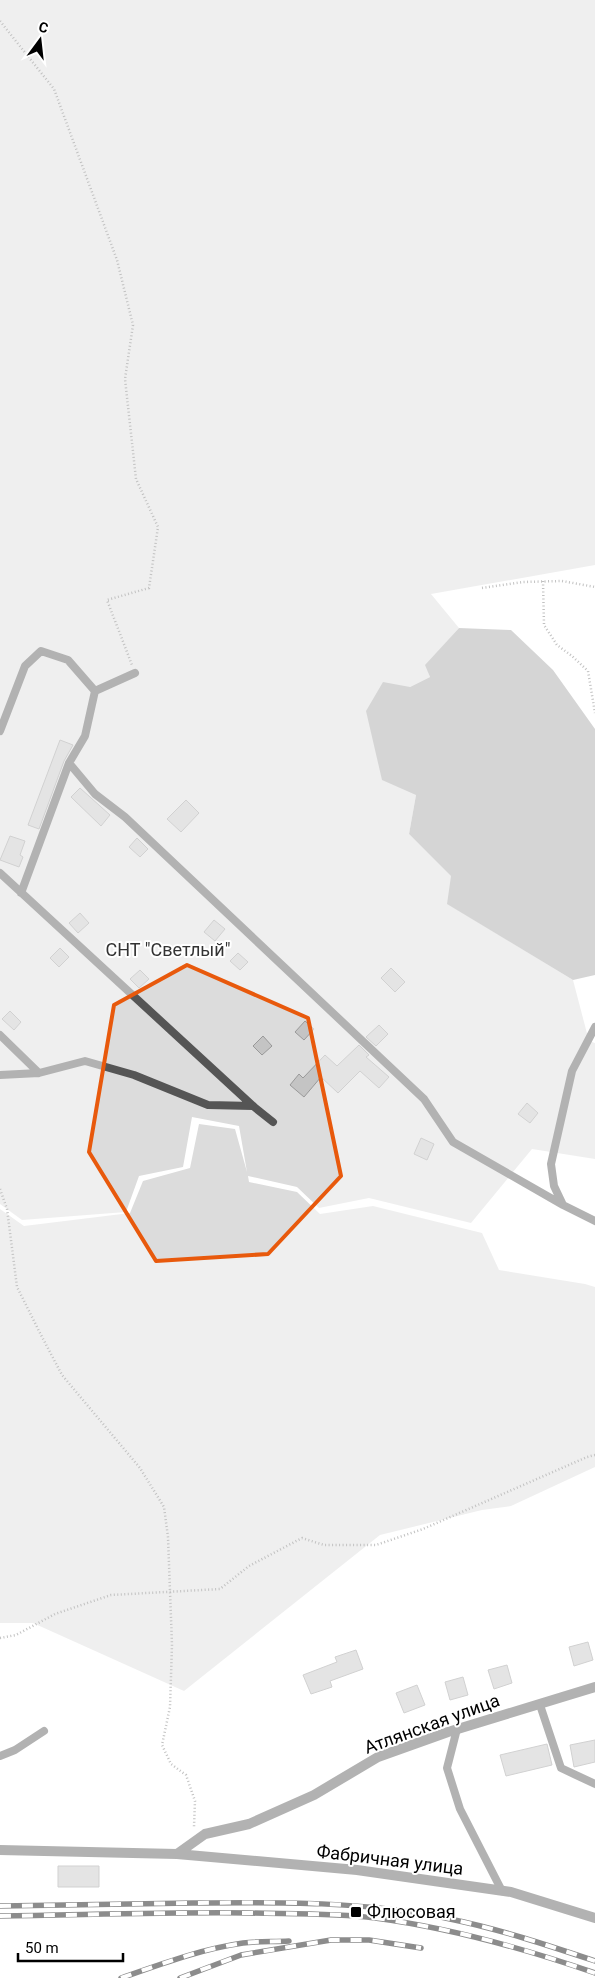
<svg xmlns="http://www.w3.org/2000/svg" width="595" height="1978" viewBox="0 0 595 1978" font-family="Roboto,sans-serif">
	<rect width="100%" height="100%" fill="#fff"/>
	<!-- green -->
	<path fill="#dcdcdc" d="M0,0H595V565L431,594L459,628L426,665L430,677L410,687L416,795L409,834L452,876L448,904L573,980L589,1041L595,1043V1159L532,1149L471,1223L369,1198L319,1208L297,1187L248,1176L249,1182L297,1192L320,1214L373,1206L482,1233L499,1270L585,1284L595,1287V1467L511,1506L482,1510L380,1535L184,1691L33,1623H0V1209L24,1226L130,1213L143,1181L190,1168L199,1124L235,1129L247,1172L239,1126L192,1117L183,1167L139,1176L126,1212L22,1220L0,1204Z"/>
	<!-- water -->
	<path fill="#a3a3a3" d="M459,628L511,630L553,670L595,729V975L573,980L447,904L451,876L409,834L416,795L382,780L366,711L383,682L410,687L430,677L425,665Z"/>
	<!-- building -->
	<path fill="#c4c4c4" stroke="#999" d="M60,740L73,745L64,761L39,829L28,825Z
		M80,788L110,815L101,826L71,797Z
		M186,800L199,813L181,832L167,819Z
		M10,836L25,841L20,855L23,857L19,867L0,860Z
		M137,838L148,849L140,857L129,847Z
		M80,913L89,923L78,933L69,923Z
		M214,920L225,929L215,941L204,932Z
		M60,948L69,957L59,967L50,958Z
		M238,953L248,962L240,970L230,961Z
		M391,968L405,982L395,992L381,978Z
		M140,970L149,979L139,988L130,979Z
		M10,1011L21,1022L14,1030L2,1019Z
		M305,1021L314,1029L304,1040L295,1032Z
		M379,1025L388,1034L376,1046L366,1037Z
		M263,1036L272,1046L262,1055L253,1046Z
		M359,1045L369,1055L366,1057L389,1077L379,1088L360,1071L338,1093L321,1077L304,1097L290,1085L299,1074L303,1078L325,1055L337,1066Z
		M527,1103L538,1113L530,1123L518,1114Z
		M421,1138L434,1144L427,1160L414,1154Z
		M588,1642L593,1660L574,1666L569,1647Z
		M356,1650L363,1669L330,1681L332,1687L311,1694L303,1675L337,1662L335,1657Z
		M507,1665L512,1683L494,1689L488,1670Z
		M463,1677L468,1695L450,1700L445,1682Z
		M417,1685L425,1705L404,1713L396,1693Z
		M595,1740V1762L574,1767L570,1745Z
		M547,1744L552,1765L506,1776L500,1755Z
		M58,1866H99V1887H58Z"/>
	<g fill="none" stroke-linecap="round" stroke-linejoin="round">
		<!-- path -->
		<path stroke="#777" stroke-width="2.5" stroke-dasharray="1 2.5" stroke-linecap="butt" d="M0,21L54,89L117,260L133,325L125,379L136,479L158,527L149,588L107,600L132,665
			M543,581L544,625L557,645L572,656L588,671L595,713
			M482,588L523,582L562,581L595,587
			M0,1189L7,1209L17,1287L41,1335L62,1375L140,1468L164,1507L168,1537L172,1645L170,1707L162,1745L171,1764L186,1775L195,1801L194,1827
			M0,1638L16,1635L55,1614L111,1595L220,1589L249,1566L302,1538L324,1545H376L423,1529L587,1457L595,1455"/>
		<!-- service -->
		<path stroke="#555" stroke-width="8" d="M95,691L135,673
			M0,731L25,666L41,651L68,660L95,691L85,736L69,763L21,893
			M69,763L95,794L125,817L424,1099L453,1142L563,1205
			M0,873L253,1106L273,1122
			M595,1027L572,1071L551,1164L554,1186L563,1205L595,1221
			M0,1035L39,1073
			M0,1075L39,1073L85,1061L134,1075L208,1105L253,1106
			M540,1705L561,1768L595,1784
			M457,1729L447,1768L460,1809L502,1891
			M0,1756L15,1750L44,1731"/>
		<!-- minor -->
		<path stroke="#555" stroke-width="10" d="M0,1850L177,1854L357,1870L511,1892L595,1918
			M177,1854L205,1834L249,1824L314,1795L378,1757L448,1732L595,1687"/>
		<!-- rail casing -->
		<g stroke="#000" stroke-width="5.5">
			<path id="rail" d="M0,1906C64,1905 129,1904 193,1903C278,1902 366,1901 450,1919C499,1929 547,1945 595,1961
				M0,1916C83,1915 167,1912 250,1913C292,1914 334,1913 375,1918C451,1928 523,1948 595,1973
				M121,1978C161,1964 201,1949 243,1943C258,1941 274,1942 289,1941
				M180,1978L241,1955L331,1940H369L421,1948"/>
		</g>
		<!-- rail -->
		<use href="#rail" stroke="#fff" stroke-width="4" stroke-dasharray="11" stroke-linecap="butt"/>
	</g>
	<!-- marked area -->
	<path d="M0 0H595V1978H0ZM187,965L308,1018L341,1176L268,1254L156,1261L89,1152L114,1005Z" fill="#fff" fill-opacity=".55" fill-rule="evenodd"/>
	<path fill="none" stroke="#e8590c" stroke-width="4" stroke-linejoin="round" d="M187,965L308,1018L341,1176L268,1254L156,1261L89,1152L114,1005Z"/>
	<!-- markers -->
	<rect fill="#000" stroke="#fff" stroke-width="2" x="350" y="1906" width="12" height="12" rx="2.5"/>
	<g text-anchor="middle" stroke-width="4" stroke-linejoin="round" paint-order="stroke">
		<!-- park labels -->
		<g font-size="18" fill="#333" stroke="#fff">
			<text x="168" y="956">СНТ "Светлый"</text>
		</g>
		<!-- street labels -->
		<g font-size="18" fill="#000" stroke="#fff">
			<text transform="translate(432 1724) rotate(-20)" y="6">Атлянская улица</text>
			<text transform="translate(390 1860) rotate(7)" y="6">Фабричная улица</text>
		</g>
		<!-- poi labels -->
		<g font-size="18" fill="#000" stroke="#fff" text-anchor="start">
			<text x="367" y="1918">Флюсовая</text>
		</g>
	</g>
	<!-- north arrow -->
	<g transform="translate(40 40) rotate(15)" stroke="#ffffff" stroke-width="4" paint-order="stroke">
	<path d="M0-4L9 19L0 12L-9 19Z" fill="#000000"/>
	<text y="-8" font-size="14" font-weight="bold" text-anchor="middle" fill="#000000">С</text>
	</g>
	<!-- scale -->
	<path d="M18 1953v8h105v-8" fill="none" stroke="#000000" stroke-width="2.5"/>
	<text x="25" y="1953" font-size="15" fill="#000000" stroke="#ffffff" stroke-width="4" paint-order="stroke">50 m</text>
</svg>
